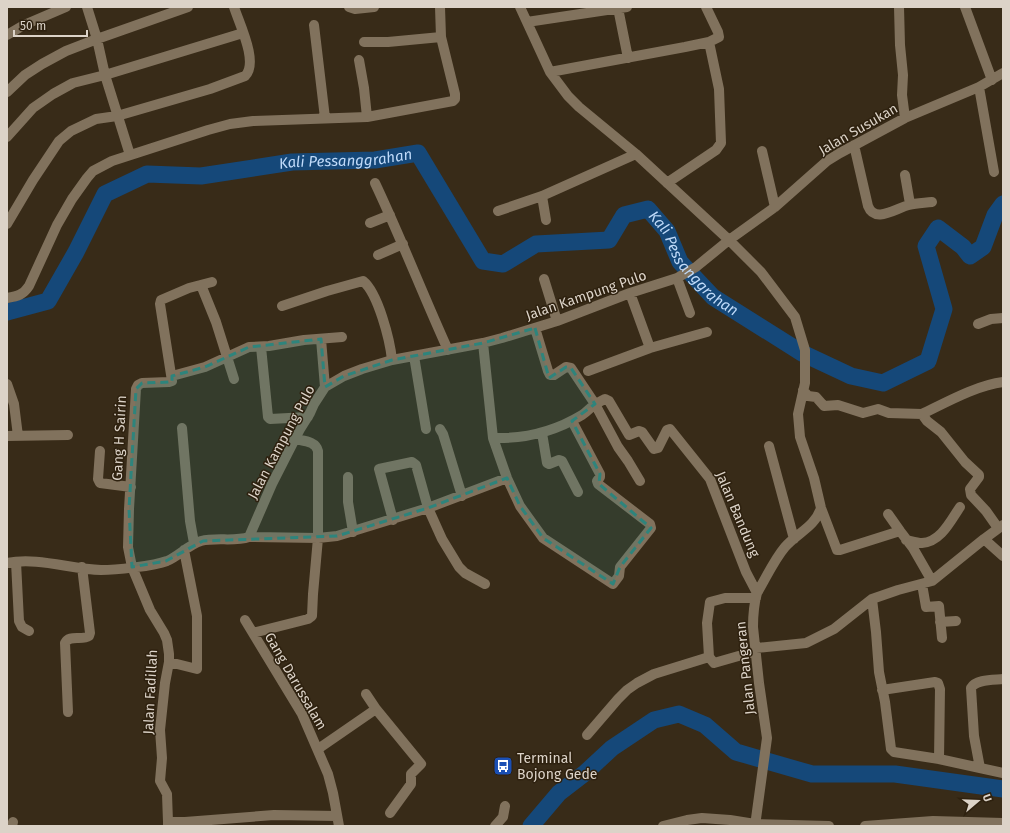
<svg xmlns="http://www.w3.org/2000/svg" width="1010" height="833" viewBox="0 0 1010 833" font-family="'Fira Sans',sans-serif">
	<rect width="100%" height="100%" fill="#382b18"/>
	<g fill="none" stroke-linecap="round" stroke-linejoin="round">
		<!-- river -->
		<g stroke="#154879" stroke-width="17">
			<path id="s1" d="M7,312L48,301L76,252L105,194L147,174L201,176L292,162L375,160L418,153L483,261L503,264L536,244L609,240L624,215L648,209L667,231L680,262L713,297L802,353L851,376L883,383L928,361L944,309L926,246L938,228L963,247L970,256L983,247L995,215L1003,204"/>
			<path d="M531,826L559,793L585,773L612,748L654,720L679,714L705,725L736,752L812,774H895L1003,789"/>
		</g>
		<!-- minor -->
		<path stroke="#81725d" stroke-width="10" d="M87,7L97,39L105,75L130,155
			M349,7L355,9L374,7
			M520,7L550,72L568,96L579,107L636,154L729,240L761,272L795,317L805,350V383L798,414L800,437L814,478L821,508L837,550H840L900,531
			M899,7L900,45L903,75L902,95L905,118
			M965,7L992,80
			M618,8L628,58
			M527,22L627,7
			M314,25L325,118
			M7,35L24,25L66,7
			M364,42H388L441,37
			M359,60L364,88L367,117
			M550,72L685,47L709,42L719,37L718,32L706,7
			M979,87L994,172
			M7,92L25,75L42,64L66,51L97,39L188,7
			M7,137L33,108L53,94L73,83L105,75L243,33
			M854,145L868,206C875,224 896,208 909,205C916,203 924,203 932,202
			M762,151L775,207
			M905,175L910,204
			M375,183C401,238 423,295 448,350
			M667,183L716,150L721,143L719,89L709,42
			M542,196L546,220
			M498,211L542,196L636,154
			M370,223L390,215
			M7,224L33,180L59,141L71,131L96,119L117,116L210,89L245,76C259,63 239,23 234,7
			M378,255L403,244
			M677,278L690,313
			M544,279L557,321
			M201,285L216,322L234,379
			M7,298C18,296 23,295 29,286L57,225L72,199L87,178L93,171L112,161L208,130L230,124L253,121L367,117L453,101L455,99V94L441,37L440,7
			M282,306L327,291L363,281C378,293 390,340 392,360
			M978,324L991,319L1003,318
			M535,328L548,371L550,375H554L566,367L571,368L595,404L618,447L628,461L640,481
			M321,339L325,387
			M483,343L493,438L507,478L520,506L543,538L613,584L619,576L620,567L651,528L650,524L598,484L597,481L600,477V474L572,421
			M261,347L268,417L270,419L308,417
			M650,348L707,332
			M414,356L426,429
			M588,371L650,348L630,293
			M172,376L205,367L249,347L269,346L304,340L342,337
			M7,384L14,404L18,436
			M803,390L808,396L816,397L824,406L838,405L863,413L878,409L889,413L922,414L927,421L941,432L965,462L979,475V477L970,489L971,495L986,511L998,528
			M922,414C945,403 977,385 1003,382
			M182,428L190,521L194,543
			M440,429L443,434L462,496
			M542,433L547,463L549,464L559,460L562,461L578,492
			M7,436L68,435
			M493,438C525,439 554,432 582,415C587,412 590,408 594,405C597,403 601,401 605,399L609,401L629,435L639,431L642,432L654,449L658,448L667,430L670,429L710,479L746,572L757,593
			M769,446L794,539
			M100,451L98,479L100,483L131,487
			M348,477V502L353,532
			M888,514L900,531L913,548L932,581
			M393,520L379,469L412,462L416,465L428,508L442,539L459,567L465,573L485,584
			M1003,525L984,539L1003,556
			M249,537L318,538L337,536L428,508L507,478
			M906,540C911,541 917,543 922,543C941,542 951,520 960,507
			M16,562L19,621L22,627L29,631
			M7,563C38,557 70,569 101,570C115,570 154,566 167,561C179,556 188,545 201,541C217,537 234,542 249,537L272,484L300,429L310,413L314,404L325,387L344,376L362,369L392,360L483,343L502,338L557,321L630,293L677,278L696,267L729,240L775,207L827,161L840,153L905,118L979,87L1003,73
			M922,584L926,607L939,606L942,638
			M872,599L876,632L879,672L885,702L891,749L894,752L939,759L980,768
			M245,620L302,714L328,774L333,793L339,826
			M940,622L956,621
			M253,633L308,619L312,616L313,594L318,538V451C316,441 303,441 295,439
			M756,648L806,643L834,629L872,599L898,590L932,581L984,539
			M709,657L707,623L710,602L725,598H756
			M169,662L197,669V616L184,550
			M1003,679C994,680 976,679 971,688L974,736L980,768L1003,773
			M882,690L935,682L938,683L940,689L939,759
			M366,694L376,709
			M68,712L65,643C69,634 82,641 89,636L90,633L82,567
			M587,735L618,699L627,690L637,683L654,674L709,657L714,663L756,651
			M318,749L376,709L421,764L411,774V784L390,813
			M168,822L167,794L160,781L162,758L160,730L165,683L169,662V654L167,640L164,633L150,610L132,567L128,547L129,509L136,389L138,385L142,383L169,382L172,381L160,304L161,300L189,288L212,282
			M12,826L13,822
			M168,826V822H185L274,815L337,816
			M495,826L503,817L505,806
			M663,826L687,820L702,818L730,820L755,824L829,826
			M755,826L767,738L759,683L753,627C753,615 754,604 757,593C766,578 774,560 785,547C797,533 815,527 821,508
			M865,826L933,821L1003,823"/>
	</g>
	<!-- marked area -->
	<path fill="#2e847c" fill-opacity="0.2" stroke="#2e847c" stroke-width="3" stroke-dasharray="8 5" stroke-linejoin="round" d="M535,328L549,378L566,367L571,368L595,404L572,421L600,474L599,484L651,528L620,567L613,584L543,538L520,506L507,478L428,508L337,536L203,541L166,561L132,567L129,509L136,389L142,383L172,382V376L205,367L249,347L321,339L325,387L344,376L392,360L483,343Z"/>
	<!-- icons -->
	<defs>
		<g id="bus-square" transform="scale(1)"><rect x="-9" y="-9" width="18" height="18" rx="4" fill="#1a4fb4" stroke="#2e210f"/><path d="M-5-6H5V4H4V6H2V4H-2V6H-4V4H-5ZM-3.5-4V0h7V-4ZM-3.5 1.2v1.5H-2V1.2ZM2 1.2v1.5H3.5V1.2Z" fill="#fff"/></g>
	</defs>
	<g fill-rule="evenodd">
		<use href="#bus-square" x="503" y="766"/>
	</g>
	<g text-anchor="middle" stroke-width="3" stroke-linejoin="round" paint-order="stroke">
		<!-- street labels -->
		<g font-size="14" fill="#dcd3c8" stroke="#2e210f">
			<text transform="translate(858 129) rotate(-30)" y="5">Jalan Susukan</text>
			<text transform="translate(586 295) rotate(-19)" y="5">Jalan Kampung Pulo</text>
			<text transform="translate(119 438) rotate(-87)" y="5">Gang H Sairin</text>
			<text transform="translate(281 442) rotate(-62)" y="5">Jalan Kampung Pulo</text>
			<text transform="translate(738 514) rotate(67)" y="5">Jalan Bandung</text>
			<text transform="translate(745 668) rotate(-96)" y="5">Jalan Pangeran</text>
			<text transform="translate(296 681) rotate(60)" y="5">Gang Darussalam</text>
			<text transform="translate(150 692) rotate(-87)" y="5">Jalan Fadillah</text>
		</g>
		<!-- poi labels -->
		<g font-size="14" fill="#dcd3c8" stroke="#2e210f" text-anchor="start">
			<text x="517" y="763">Terminal<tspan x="517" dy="16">Bojong Gede</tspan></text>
		</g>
		<!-- water labels -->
		<g font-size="15" font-style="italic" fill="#bfdaf9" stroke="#2e210f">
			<text dy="5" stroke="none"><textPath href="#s1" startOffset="410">Kali Pessanggrahan</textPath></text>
			<text dy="5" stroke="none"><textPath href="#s1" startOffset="867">Kali Pessanggrahan</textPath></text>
		</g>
	</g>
	<!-- border -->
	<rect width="1010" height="833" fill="none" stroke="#dcd3c8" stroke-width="16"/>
	<!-- north arrow -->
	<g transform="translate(978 801) rotate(71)" stroke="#2e210f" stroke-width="3" paint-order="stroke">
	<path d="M0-3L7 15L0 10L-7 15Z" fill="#dcd3c8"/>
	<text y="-6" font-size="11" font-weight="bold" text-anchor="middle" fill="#dcd3c8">U</text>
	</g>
	<!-- scale -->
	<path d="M14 30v6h73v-6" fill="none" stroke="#dcd3c8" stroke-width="2"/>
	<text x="20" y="30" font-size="12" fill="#dcd3c8" stroke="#2e210f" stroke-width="3" paint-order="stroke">50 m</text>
</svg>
